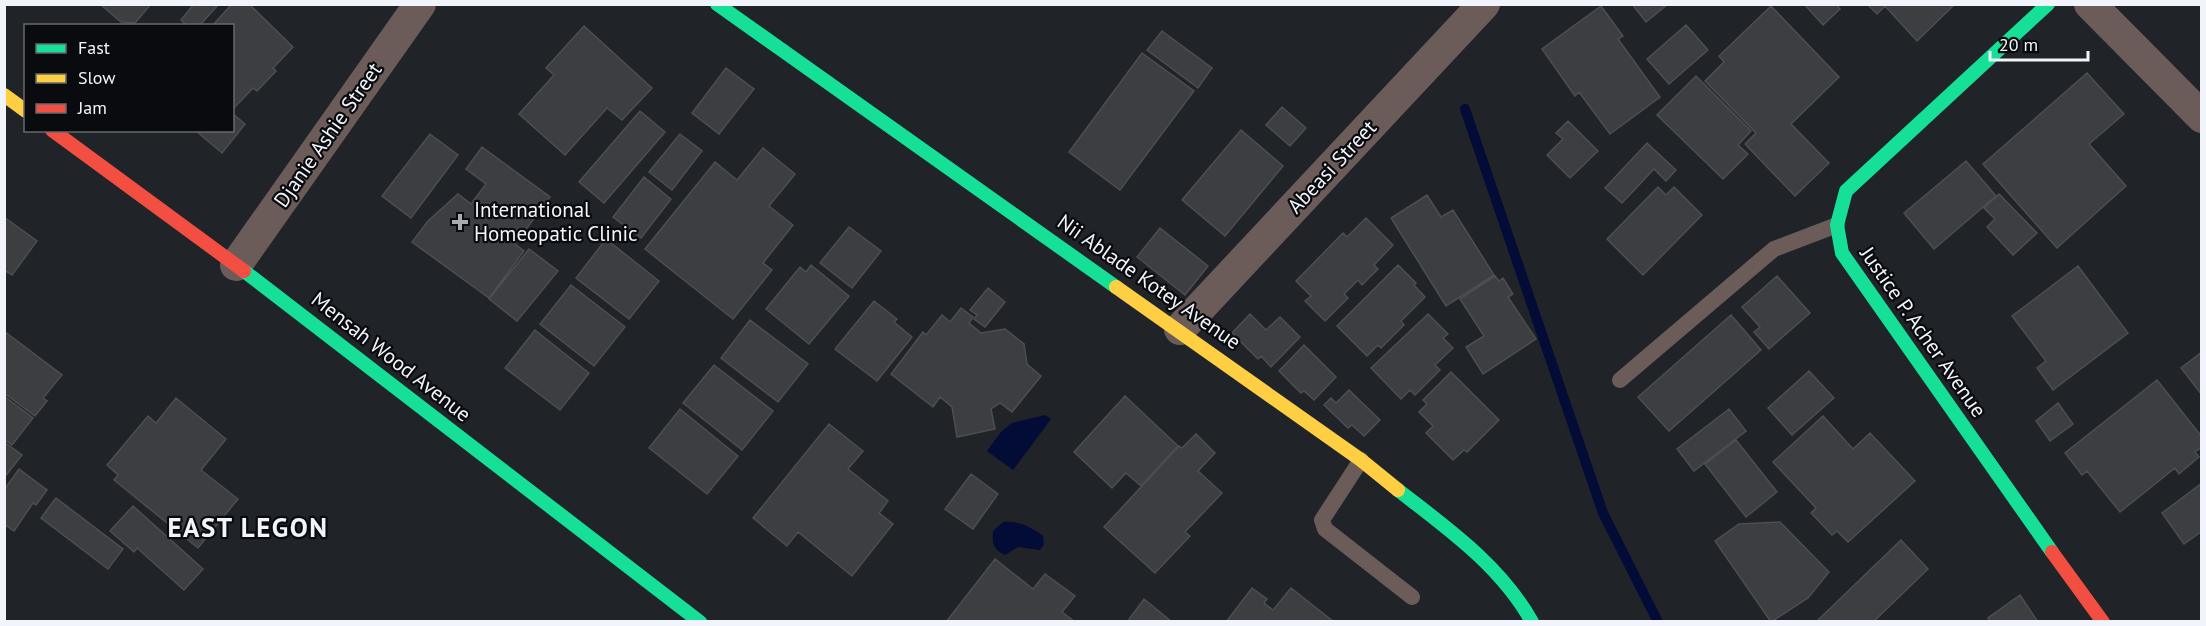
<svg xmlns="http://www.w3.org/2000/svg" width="2206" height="626" viewBox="0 0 2206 626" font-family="'PT Sans',sans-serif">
	<rect width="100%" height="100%" fill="#202327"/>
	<!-- water -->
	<path fill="#030b37" d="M1045,415L1051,419L1013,470L987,451L1001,432L1012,423Z
		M1003,522C1019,521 1030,526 1043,536L1044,544L1040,550L1018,547L1005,555C993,549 992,543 993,531Z"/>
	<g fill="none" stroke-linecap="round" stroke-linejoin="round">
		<!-- stream -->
		<path stroke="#030b37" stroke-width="10" d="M1465,109L1603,513L1658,622"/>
	</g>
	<!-- building -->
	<path fill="#3c3e42" stroke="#4c4e52" stroke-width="1.5" d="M100,4H151L135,23L121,22Z
		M194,4H219L199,26H187L181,20Z
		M232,4H249L293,47L273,68L276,71L257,91L253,88L234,108L232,26H212Z
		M1632,4H1668L1646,22Z
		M1804,4H1836L1840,9L1823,25Z
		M1867,4H1955L1917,41L1885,6L1877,14Z
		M1601,6L1623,36L1618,39L1660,97L1610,134L1579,92L1575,96L1542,49Z
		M1771,6L1839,77L1791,124L1829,163L1795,196L1745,144L1756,133L1705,81L1724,62L1719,56Z
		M1686,25L1708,50L1669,84L1647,59Z
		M584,26L652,88L622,120L607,108L565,155L519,114L554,75L546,68Z
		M1162,31L1212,68L1198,88L1147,50Z
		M1142,53L1194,91L1120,190L1069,152Z
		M726,68L754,89L719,134L692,113Z
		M2087,73L2124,114L2089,144L2126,186L2057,248L1983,164Z
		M1696,76L1751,131L1738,145L1748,154L1723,179L1657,115Z
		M1282,107L1306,128L1290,146L1266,125Z
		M640,111L665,132L604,203L579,182Z
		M232,113L245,124L222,153L195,130H232Z
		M1568,121L1598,151L1570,178L1547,155L1563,139L1556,133Z
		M1241,130L1283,166L1225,236L1182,200Z
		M430,134L458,155L411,218L382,196Z
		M680,134L702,151L672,190L649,172Z
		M1647,143L1676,170L1666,181L1654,169L1622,203L1605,188Z
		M482,147L550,197L515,244L524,251L489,298L412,242L428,221L458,194L471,204L486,184L466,169Z
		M763,148L795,174L769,206L793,225L763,263L772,270L733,319L645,249L715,162L737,180Z
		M1966,161L1996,196L1934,249L1904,213Z
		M644,177L671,199L641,238L613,217Z
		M1658,187L1666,195L1674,187L1702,215L1643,275L1607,239Z
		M1999,194L2037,233L2013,255L1987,227L1995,219L1984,208Z
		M1427,195L1441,217L1453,210L1494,275L1446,306L1391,218Z
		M4,217L37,241L12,275L4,270Z
		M1366,218L1393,245L1374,265L1378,269L1362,285L1358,280L1344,294L1348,298L1325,321L1305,301L1311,296L1296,281L1343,233L1347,237Z
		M849,227L881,251L852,288L820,263Z
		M1160,228L1208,266L1185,295L1137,257Z
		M606,239L659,281L629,319L576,278Z
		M529,249L558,271L517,321L489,299Z
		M811,265L849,296L809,344L766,309L800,267L806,272Z
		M1398,265L1416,283L1414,285L1425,297L1401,321L1404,325L1381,348L1378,345L1367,356L1337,326Z
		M2078,266L2128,333L2053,390L2037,368L2046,361L2012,316Z
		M1495,276L1499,281L1503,278L1513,294L1508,297L1536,339L1483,374L1466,347L1484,336L1460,299Z
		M1777,276L1810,313L1769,349L1754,332L1760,327L1742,307Z
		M571,285L625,327L594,366L540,324Z
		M988,288L1005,302L985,327L974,319L977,315L970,310Z
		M874,301L897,319L894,322L912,337L877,381L835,349Z
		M961,308L973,317L969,323L981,333L1005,329L1024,344L1027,364L1041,376L1012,412L1000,403L991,409L995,429L957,437L952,407L940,397L933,407L891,374L923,332L926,335L942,315L950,322Z
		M1250,314L1266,330L1280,317L1300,337L1271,367L1261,356L1258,359L1232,333Z
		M1428,314L1448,334L1443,338L1453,348L1435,365L1440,370L1415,395L1410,390L1401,399L1371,368Z
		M1731,315L1761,350L1669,431L1638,397Z
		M750,320L808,364L778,402L721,358Z
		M535,330L589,373L560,410L505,368Z
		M4,331L62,375L43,398L47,401L35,416L4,393Z
		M1304,345L1336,377L1314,400L1304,391L1301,393L1279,371Z
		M2202,352V395L2181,368Z
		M714,365L773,411L742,450L683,403Z
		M1809,371L1834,398L1792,435L1768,408Z
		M1451,372L1499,420L1467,452L1464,450L1453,460L1426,433L1433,426L1419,412L1427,404L1423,400Z
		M2157,380L2202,437V447L2195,452L2199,457L2179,474L2175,468L2120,512L2087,471L2082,475L2065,453Z
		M1349,390L1380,420L1364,436L1352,425L1348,428L1324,405L1331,398L1336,403Z
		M4,396L33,418L12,445L4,439Z
		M1125,396L1178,446L1141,486L1126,473L1112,488L1074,452Z
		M176,398L226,439L201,470L238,499L198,548L114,480L118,475L107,465L148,416L156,423Z
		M2058,403L2073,424L2050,441L2036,421Z
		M680,409L738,456L707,494L649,448Z
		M1729,409L1746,431L1694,471L1677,449Z
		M1823,416L1853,449L1870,433L1915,481L1848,542L1837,531L1832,535L1811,513L1816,508L1773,462Z
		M829,424L863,451L848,469L888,501L879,513L893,524L852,576L798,532L787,546L753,518Z
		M1196,434L1215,453L1198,471L1222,493L1185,532L1190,536L1155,573L1104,527L1179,446L1182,448Z
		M1736,440L1777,492L1746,517L1705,464Z
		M4,442L22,455L4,478Z
		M19,469L47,490L36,505L33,503L14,531L4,524V490Z
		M971,474L998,494L973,529L945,509Z
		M2202,483V531L2184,544L2162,513Z
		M56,498L123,549L108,569L41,518Z
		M133,506L203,569L184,590L137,548L134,552L110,531Z
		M1780,522L1829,572L1808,598L1771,622L1715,541L1739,524Z
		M1901,540L1928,569L1873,622H1816Z
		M995,559L1033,589L1045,574L1075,596L1062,612L1075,622H946Z
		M1252,588L1267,599L1264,603L1273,610L1291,588L1334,622H1226Z
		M2020,595L2038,622H1991L1988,618Z
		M1144,599L1172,622H1127Z"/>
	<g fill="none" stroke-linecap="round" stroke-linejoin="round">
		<!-- lane -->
		<path stroke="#6b5c59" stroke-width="16" d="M1620,380L1774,249L1837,225
			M1361,460L1322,520L1325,529L1412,597"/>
		<!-- street -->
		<path stroke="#6b5c59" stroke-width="32" d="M2090,4L2202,117
			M236,265L420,4
			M1180,329L1484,4"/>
		<!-- fast -->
		<path stroke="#16e098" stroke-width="14" d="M717,4L1116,287
			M2048,4L1846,191L1837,225L1842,253L2052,552
			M244,271L700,622
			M1398,490C1447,528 1501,566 1532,622"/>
		<!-- slow -->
		<path stroke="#ffcf43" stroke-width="14" d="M4,95L26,111
			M1116,287L1361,460L1398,490"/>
		<!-- jam -->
		<path stroke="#f24e42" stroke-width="14" d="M52,130L244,271
			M2052,552L2103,622"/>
	</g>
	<!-- markers -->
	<path fill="#a8acb1" stroke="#090b0f" stroke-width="2" d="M457 213h6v6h6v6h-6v6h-6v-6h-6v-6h6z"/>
	<g text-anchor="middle" stroke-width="4.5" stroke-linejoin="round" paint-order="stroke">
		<!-- street labels -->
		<g font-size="21" fill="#f1f5fb" stroke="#090b0f">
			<text transform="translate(328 135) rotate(-55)" y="7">Djanie Ashie Street</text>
			<text transform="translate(1332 167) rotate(-47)" y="7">Abeasi Street</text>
			<text transform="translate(1149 282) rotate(35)" y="7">Nii Ablade Kotey Avenue</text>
			<text transform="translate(1923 332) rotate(55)" y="7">Justice P. Acher Avenue</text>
			<text transform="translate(391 357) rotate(38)" y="7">Mensah Wood Avenue</text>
		</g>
		<!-- poi labels -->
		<g font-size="21" fill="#f1f5fb" stroke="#090b0f" text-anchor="start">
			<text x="474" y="217">International<tspan x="474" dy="24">Homeopatic Clinic</tspan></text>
		</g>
		<!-- district labels -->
		<g font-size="27" font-weight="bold" letter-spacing="1.5" fill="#f1f5fb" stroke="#090b0f">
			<text x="248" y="537">EAST LEGON</text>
		</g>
	</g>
	<!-- border -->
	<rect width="2206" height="626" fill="none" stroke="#f1f5fb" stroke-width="12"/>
	<!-- legend -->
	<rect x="24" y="24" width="210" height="108" fill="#090b0f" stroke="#66696d" stroke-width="1.5"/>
	<rect x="36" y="44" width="30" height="9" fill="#16e098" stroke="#66696d" stroke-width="1.5"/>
	<text x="78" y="54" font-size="18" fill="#f1f5fb">Fast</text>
	<rect x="36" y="74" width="30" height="9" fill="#ffcf43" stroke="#66696d" stroke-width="1.5"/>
	<text x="78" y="84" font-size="18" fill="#f1f5fb">Slow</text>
	<rect x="36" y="104" width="30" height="9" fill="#f24e42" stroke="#66696d" stroke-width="1.5"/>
	<text x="78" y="114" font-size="18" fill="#f1f5fb">Jam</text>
	<!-- scale -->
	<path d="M1990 51v9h98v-9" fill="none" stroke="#f1f5fb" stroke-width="3"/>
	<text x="1999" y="51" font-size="18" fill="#f1f5fb" stroke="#090b0f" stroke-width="4.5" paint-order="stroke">20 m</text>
</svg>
